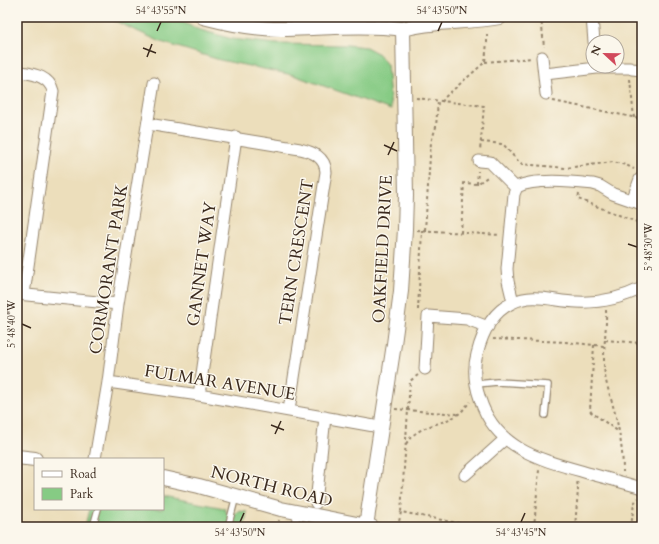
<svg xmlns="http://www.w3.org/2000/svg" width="659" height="544" viewBox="0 0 659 544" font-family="Cardo,serif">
	<rect width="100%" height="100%" fill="#fbf7ec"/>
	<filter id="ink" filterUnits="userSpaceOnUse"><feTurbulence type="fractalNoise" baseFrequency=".025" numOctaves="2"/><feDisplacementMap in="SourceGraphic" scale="8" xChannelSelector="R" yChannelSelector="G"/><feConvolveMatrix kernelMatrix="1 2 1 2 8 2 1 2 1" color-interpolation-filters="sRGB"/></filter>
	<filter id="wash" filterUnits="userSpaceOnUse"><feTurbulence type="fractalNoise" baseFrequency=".012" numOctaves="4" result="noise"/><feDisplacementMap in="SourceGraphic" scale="16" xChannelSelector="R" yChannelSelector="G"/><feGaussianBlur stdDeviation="0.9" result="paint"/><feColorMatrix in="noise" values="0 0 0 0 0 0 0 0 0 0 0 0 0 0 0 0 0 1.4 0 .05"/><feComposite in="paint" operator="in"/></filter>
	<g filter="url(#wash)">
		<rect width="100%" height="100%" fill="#ecdebb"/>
		<!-- green -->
		<path fill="#86cb84" stroke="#607a51" d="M114,17H172L197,29L232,39L276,44L347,45L366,47L379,54L387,65L391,110L293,75L220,60L161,42L113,20Z
			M163,496L224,508L227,513L234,515L239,511L247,512L244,527H85L89,509H163Z"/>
	</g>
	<g filter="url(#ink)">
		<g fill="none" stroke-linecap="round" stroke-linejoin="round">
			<!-- service casing -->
			<g stroke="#94846c" stroke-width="8">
				<path id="service" d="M477,384L497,382L548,385L545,415
					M93,527L98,509
					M228,527L236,496
					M295,527L297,513"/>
			</g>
			<!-- minor casing -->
			<g stroke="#94846c" stroke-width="13">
				<path id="minor" d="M592,17L594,42
					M542,57L546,94
					M17,71C31,74 49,75 53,91L24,294
					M545,74L597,68H630L632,69L642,70
					M148,124L300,149C313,152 325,157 326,172L289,410
					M479,161L490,162L516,188
					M632,201L640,179
					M642,288C622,298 600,303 577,302C555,302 534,292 512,303C492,312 482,334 477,354C473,368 475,385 480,399C495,447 537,459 581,471C601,477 622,482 642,488
					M17,294L118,304
					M513,302L508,281L507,269L514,194L517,187C535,178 573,182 593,184L600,186L613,194L642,204
					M425,369L428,316L467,319L488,327
					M108,382L199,395L374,426L381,427
					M199,395L236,137
					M95,459L108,382L118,304L154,83
					M465,475L505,439
					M316,503L325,417"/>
			</g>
			<!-- tertiary casing -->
			<g stroke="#94846c" stroke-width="16">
				<path id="tertiary" d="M203,17C230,24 259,30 287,29C326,28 364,24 403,29L406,196L405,229L401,291L394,344L366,526
					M403,29C433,20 468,23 500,17
					M17,457L35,459
					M163,478L199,486L281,509L372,527"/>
			</g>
			<!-- path -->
			<path stroke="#94846c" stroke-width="2" stroke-dasharray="3 3" stroke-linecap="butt" d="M541,17L544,47
				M485,62L532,58
				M630,79L634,118
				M416,98L484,106L480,151
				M553,101L642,119
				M442,102L445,97L485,62L487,42V32
				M481,142L503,144L516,159L522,164L566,168L613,162L626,165L634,169
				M477,184L478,171
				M579,194L578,199L642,224
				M417,230L500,235
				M425,230L431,142L436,127L438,101
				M461,233L464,183L477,184L489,176
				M418,310L422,230
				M606,310C607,334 601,357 606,381C609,393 613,405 616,417C620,434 623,453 623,472
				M493,339L565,342L604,346
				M605,340L642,343
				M594,345L590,410L591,412L619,432
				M418,375L410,381L401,512L478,527
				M395,409L457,414
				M406,444C418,423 445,426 461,412C464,409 467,405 470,402
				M278,527L279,520
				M398,527L401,512
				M534,527L539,470
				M575,527L578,490L577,480
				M631,527L634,503L638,498"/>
			<!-- service -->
			<use href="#service" stroke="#fff" stroke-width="5.5"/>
			<!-- minor -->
			<use href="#minor" stroke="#fff" stroke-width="11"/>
			<!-- tertiary -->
			<use href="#tertiary" stroke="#fff" stroke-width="14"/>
		</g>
	</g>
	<!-- ticks -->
	<path fill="none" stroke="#3b2a1e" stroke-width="1.5" d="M157,31L161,22M438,31L442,22M143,48L156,53M147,57L152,44M384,145L397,151M388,155L394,142M628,244L637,247M22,324L31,328M271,425L284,430M275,434L281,421M240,522L244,513M521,522L525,513"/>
	<g text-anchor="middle" stroke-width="3" stroke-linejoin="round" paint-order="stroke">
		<!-- street labels -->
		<g font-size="17" fill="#3b2a1e" stroke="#fbf7ec">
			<text transform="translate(382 249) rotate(-87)" y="6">OAKFIELD DRIVE</text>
			<text transform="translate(296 252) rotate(-81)" y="6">TERN CRESCENT</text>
			<text transform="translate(201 264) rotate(-82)" y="6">GANNET WAY</text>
			<text transform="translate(108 269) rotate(-81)" y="6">CORMORANT PARK</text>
			<text transform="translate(220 382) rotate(9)" y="6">FULMAR AVENUE</text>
			<text transform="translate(272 486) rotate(14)" y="6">NORTH ROAD</text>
		</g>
	</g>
	<!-- margin -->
	<rect width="659" height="544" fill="none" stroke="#fbf7ec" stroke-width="44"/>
	<!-- legend -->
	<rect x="34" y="458" width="130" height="52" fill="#fbf7ec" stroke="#aea59a"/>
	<rect x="42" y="471" width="20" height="6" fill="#ffffff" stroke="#aea59a"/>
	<text x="70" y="478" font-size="12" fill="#3b2a1e">Road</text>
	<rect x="42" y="488" width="20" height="12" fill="#86cb84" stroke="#aea59a"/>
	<text x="70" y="498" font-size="12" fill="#3b2a1e">Park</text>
	<!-- north arrow -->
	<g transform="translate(605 54) rotate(292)"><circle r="19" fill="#fbf7ec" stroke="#aea59a"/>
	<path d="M0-3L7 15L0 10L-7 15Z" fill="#d1495b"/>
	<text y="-6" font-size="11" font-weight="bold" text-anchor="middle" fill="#3b2a1e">N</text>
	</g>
	<rect x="22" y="22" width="615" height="500" fill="none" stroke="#3b2a1e" stroke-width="1.5"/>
	<g font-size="10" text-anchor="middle" fill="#3b2a1e">
		<text x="161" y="14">54°43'55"N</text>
		<text x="442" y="14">54°43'50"N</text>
		<text transform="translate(648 247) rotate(-90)" y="4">5°48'30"W</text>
		<text transform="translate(11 324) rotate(-90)" y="4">5°48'40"W</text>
		<text x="240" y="536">54°43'50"N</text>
		<text x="521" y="536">54°43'45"N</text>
	</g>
</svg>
